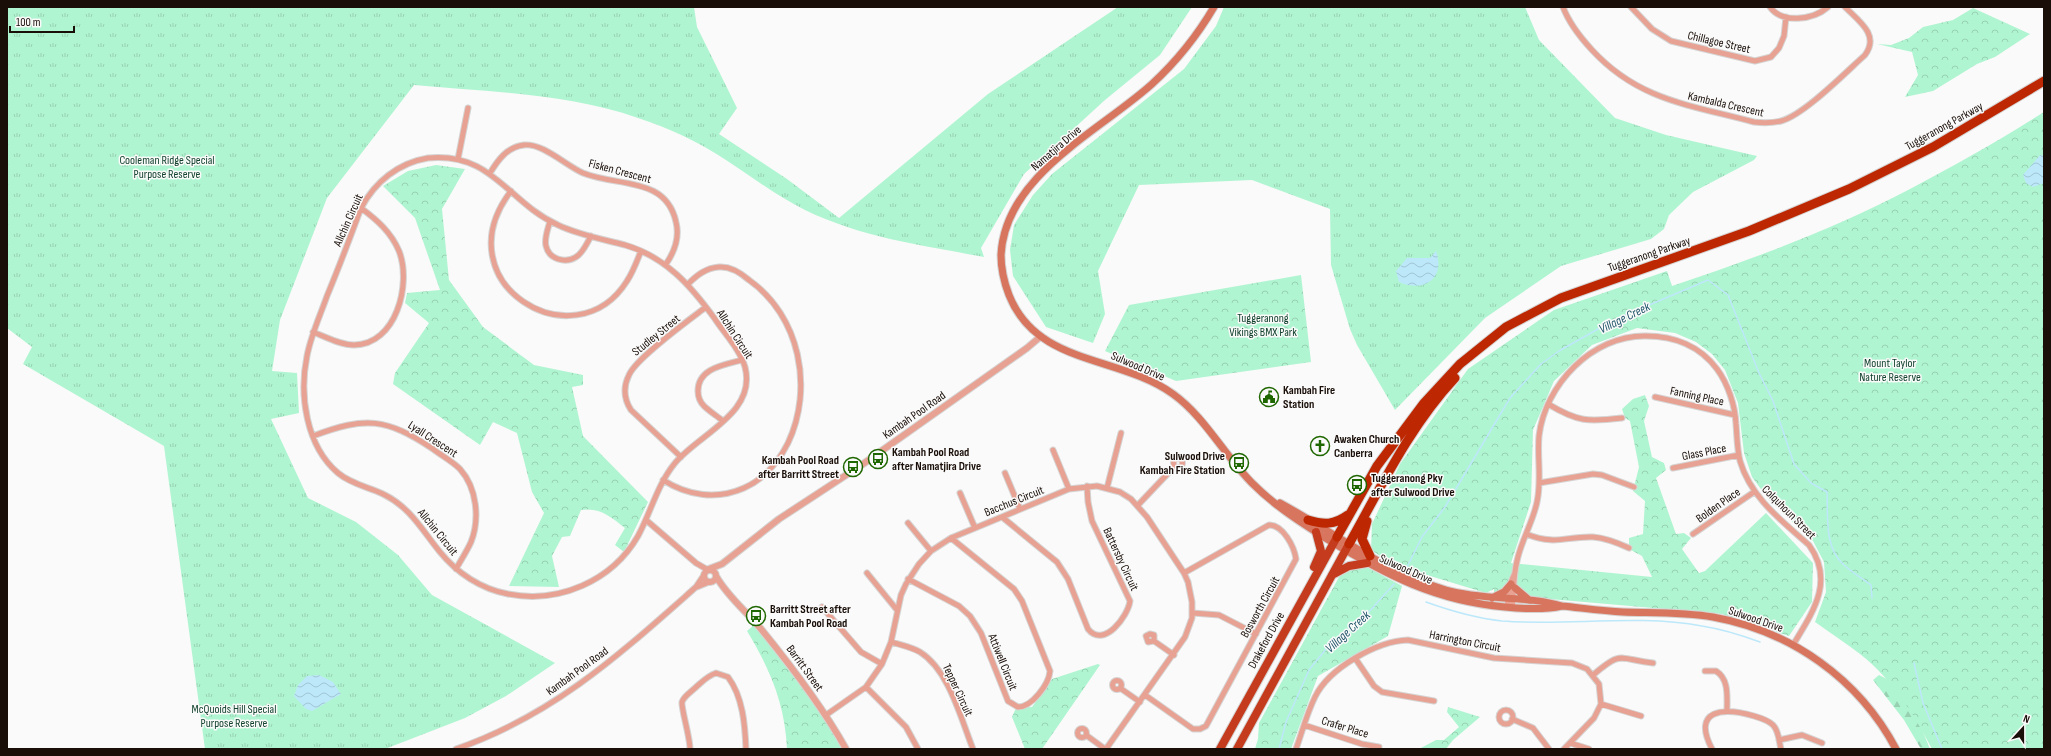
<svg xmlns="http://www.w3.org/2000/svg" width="2051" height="756" viewBox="0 0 2051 756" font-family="'Sofia Sans Condensed',sans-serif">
	<defs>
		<pattern id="grass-tufts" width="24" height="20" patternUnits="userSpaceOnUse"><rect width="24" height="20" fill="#b0f5d1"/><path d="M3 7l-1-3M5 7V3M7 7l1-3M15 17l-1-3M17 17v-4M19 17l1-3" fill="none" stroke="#97d1b2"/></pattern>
		<pattern id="forest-firs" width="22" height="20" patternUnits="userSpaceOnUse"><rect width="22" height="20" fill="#b0f5d1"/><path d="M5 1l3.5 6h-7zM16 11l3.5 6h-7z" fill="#97d1b2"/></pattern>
		<pattern id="park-crowns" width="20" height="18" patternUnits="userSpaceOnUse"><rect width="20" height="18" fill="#b0f5d1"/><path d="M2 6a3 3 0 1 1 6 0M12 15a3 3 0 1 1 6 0" fill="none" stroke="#97d1b2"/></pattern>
		<pattern id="water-waves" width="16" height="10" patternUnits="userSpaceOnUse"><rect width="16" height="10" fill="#bce8fa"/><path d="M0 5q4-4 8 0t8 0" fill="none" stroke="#a1c6d5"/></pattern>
	</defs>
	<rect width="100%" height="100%" fill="#fafafa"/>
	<!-- grass -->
	<path fill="url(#grass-tufts)" d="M7,7H694L697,27L737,108L719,134L787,179L839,218L988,94L1118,7H1192L1160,55L1105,100L1024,174L981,248L984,257C921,245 863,238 805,210C777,196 752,177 726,160C699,142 669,128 638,118C567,93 488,92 414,85L327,198L280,320L272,371L297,373L299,413L271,419L308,498L356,522L398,555L432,595L555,663L506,696L465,718L385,749H205L164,446L23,364L32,347L7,328Z
		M1224,7H1525L1539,40L1615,118L1666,135L1757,156L1754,160L1693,192L1669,215L1664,229L1651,239L1561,266L1485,318L1395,410L1357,345L1350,329L1331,265L1330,209L1252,180L1139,185L1098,271L1105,314L1093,343L1046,327L1013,276L1010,250L1014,225L1033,195L1052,174L1184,69L1216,26Z"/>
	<!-- forest -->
	<path fill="url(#forest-firs)" d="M1879,675L1891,681L1908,695L1930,749H1921L1904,720L1873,680Z"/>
	<!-- park -->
	<path fill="url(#park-crowns)" d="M1973,8L2030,34L1995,57L1977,64L1933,91L1905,97L1918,75L1912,52L1877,44L1891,45L1909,38L1923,27L1953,20Z
		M2044,112V749H1932C1914,714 1892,679 1860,654C1846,643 1830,633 1815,622L1826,592L1824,562L1813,541L1769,500L1752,477L1744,453L1738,403L1725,370L1712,354L1696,342L1675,333L1637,328L1592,345L1554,381L1533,430L1531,502L1511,563L1652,577L1642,556L1629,549V538L1643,534L1645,501L1633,491L1639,467L1630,421L1625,418L1622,409L1633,399L1645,395L1649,406L1644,421L1652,457L1664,463L1666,470L1656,478L1676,534L1684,533L1691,538L1682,549L1699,573L1705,571L1766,513L1813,563L1812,602L1789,636L1722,614L1494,594V589L1486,593L1394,565L1371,550L1372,524L1400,464L1468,369L1554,310L1667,271L1672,286C1753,259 1834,229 1910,189C1956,165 2000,140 2044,112Z
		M436,165L465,169L442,209L449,280L483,327L534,365L583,375V385L572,387L583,436L648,502L624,552L615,545L625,528C611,517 600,507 581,510L570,536L562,537L552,556L559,587L509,586L544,513L532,492L517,433L493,422L480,445L393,384L395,373L429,323L405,303L407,293L440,290L415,218L383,186L408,171Z
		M1301,275L1311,362L1176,381L1105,351L1129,305Z
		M1365,566L1402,586L1388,636L1318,676L1291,749H1255L1258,739L1259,723L1339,577L1348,568Z
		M755,624L787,664L844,749H787C785,704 770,669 747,631Z
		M1098,664L1100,665L1042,749H1025L1012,717L1016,708L1032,707L1052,679Z
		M1448,707L1480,717L1453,740L1446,749H1419L1436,740H1444L1459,727L1447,712Z"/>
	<!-- water -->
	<path fill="url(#water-waves)" d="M2040,155L2044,156V183L2033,187L2026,183L2023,175Z
		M1436,251C1446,279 1423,293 1399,282L1396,271L1407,258H1430Z
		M319,675L333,682L341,694L312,711L306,709L294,696L298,685L307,676Z"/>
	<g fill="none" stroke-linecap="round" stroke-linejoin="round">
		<!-- stream -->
		<path stroke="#bce8fa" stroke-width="1.5" d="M1406,569L1422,537L1445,507L1510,398L1541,364L1559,351L1614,320L1708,280L1728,295L1759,373L1773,401L1794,464L1811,483L1827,492C1828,515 1824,547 1843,564C1851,572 1862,578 1871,585L1872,598
			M1426,602C1451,611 1475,618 1502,621C1568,626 1636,614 1702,626C1721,629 1741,635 1760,642
			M1914,663L1923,703L1942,749
			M1279,749L1286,722L1309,670L1330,644L1367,614L1394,584"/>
		<!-- minor casing -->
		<g stroke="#d6d4d3" stroke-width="7">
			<path id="minor" d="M1563,7C1569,23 1580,37 1592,50C1639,101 1691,105 1754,122C1763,123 1772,123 1781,121C1804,115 1846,72 1865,55C1880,35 1859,21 1845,7
				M1631,7L1652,29L1671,41L1755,61L1771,57L1779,48L1784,36L1786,17
				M1770,7C1782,24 1813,20 1828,7
				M428,158C493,152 507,202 558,225C579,235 602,239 625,245C666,257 691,286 715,319C725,334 740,350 745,367C757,413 699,434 675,463C657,485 651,512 638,536C612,581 559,604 508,594C481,589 457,573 440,552C422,530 410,507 383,494C368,487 351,484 338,473C306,446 299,395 307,356C311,335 320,316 327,296C339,267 350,238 361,208C375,182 398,163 428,158Z
				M458,159L468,108
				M490,173C498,160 507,147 524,145C543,143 565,165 583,173C617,187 666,176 676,222C680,238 675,251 666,264
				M511,191C441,283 575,364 627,281C633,272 637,261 641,251
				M550,221C548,229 544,238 546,246C549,259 565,264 576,257C583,253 587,243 591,236
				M313,332C326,337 340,345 354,345C396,345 412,284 399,251C391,232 377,220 361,208
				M1655,397L1735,415
				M1548,404C1578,422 1588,422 1622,418
				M723,421C717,416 709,411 704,406C700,402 698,397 698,391C698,368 724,365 742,360
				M313,436C366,416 386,418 433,449C442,456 452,461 460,469C477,488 480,519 471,542C467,551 461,560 456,569
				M1053,450L1069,489
				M681,457L631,410C624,399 623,387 629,375C636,358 689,320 706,307
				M1173.5 463a4.5 4.5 0 1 1 9 0a4.5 4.5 0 1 1-9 0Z
				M1673,468L1739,455
				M1005,473L1020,509
				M663,480C688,496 717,500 744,488C764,479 778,463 788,443C814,388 800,316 749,280C741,273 731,266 719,267C706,268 697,275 688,284
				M1539,483L1593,474L1602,475L1634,487
				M1107,488L1121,433
				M960,493L975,528
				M1138,505L1175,466
				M1002,517L1057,562L1068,579L1088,629C1104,649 1128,616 1130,601L1092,521L1088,502L1087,486
				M646,520L696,563L708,570
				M908,523L931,551
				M1526,534C1557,546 1565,536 1593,537C1606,538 1618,543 1629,548
				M1693,534L1754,492
				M867,573L897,610
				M908,579L959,606L970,616L981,633L1008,701L1018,707C1032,707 1049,684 1050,671L1022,601L1014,589L951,538
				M697,587L709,582
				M822,607L861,652L882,664
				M1507,607L1511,582L1514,575
				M1512,608C1514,592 1513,576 1517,561C1521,541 1533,522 1537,502C1542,480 1537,458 1539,436C1545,385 1592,335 1646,336C1674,336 1700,346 1717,369C1728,384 1735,405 1736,424C1737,436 1737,449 1740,461C1751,498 1781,520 1809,545C1835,581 1813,612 1793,645
				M1193,613L1219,615L1256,634
				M1154,641V635L1150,634L1146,636L1148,642L1154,641L1174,655
				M891,642C901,645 911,647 920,652C949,670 961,719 973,749
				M1355,658L1374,686L1382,692L1434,701
				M1705,671H1716C1729,679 1727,696 1727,710
				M1593,675C1622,650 1618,659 1653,663
				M1112.5 685a4.5 4.5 0 1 1 9 0a4.5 4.5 0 1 1-9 0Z
				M866,687L906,727L918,749
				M1120,688L1140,702
				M1145,695L1193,729H1200L1206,726L1296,559C1294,546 1283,525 1269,525L1184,573
				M1601,704L1641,716
				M1499 717a7 7 0 1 1 14 0a7 7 0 1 1-14 0Z
				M826,715L866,687L882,664L891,642L901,595L906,584L919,564L931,551L951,538L1069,489L1097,486L1120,492L1131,499L1147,517L1184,573L1188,582L1192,602V618L1185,637L1106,749
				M1512,719L1533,728L1549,749
				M1304,725L1362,744L1379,747
				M1077.5 733a4.5 4.5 0 1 1 9 0a4.5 4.5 0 1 1-9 0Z
				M1086,735L1105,749
				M1779,740L1802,735L1822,743
				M1570,743L1589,749
				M456,749C554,715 620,654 696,587L704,575
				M690,749C690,737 681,708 682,702C684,696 691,692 695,688C702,682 707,676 716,673L728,677C743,697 745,725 746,749
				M1296,749C1302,732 1307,713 1315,697C1329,668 1377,641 1408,640L1494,658L1572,663L1587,669L1599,684L1601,704L1594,718L1564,749
				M1712,749C1691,709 1724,707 1754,716C1761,718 1768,720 1773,725C1779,731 1779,742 1781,749"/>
		</g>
		<!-- tertiary casing -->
		<g stroke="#d6d4d3" stroke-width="8">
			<path id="tertiary" d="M709,569L722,564L779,519L863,464L1027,348L1040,337
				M704 576a6 6 0 1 1 12 0a6 6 0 1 1-12 0Z
				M716,576C727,596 746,611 761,629C792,667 822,706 846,749"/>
		</g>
		<!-- secondary casing -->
		<g stroke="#d6d4d3" stroke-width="9">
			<path id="secondary" d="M1214,7C1197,36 1177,61 1152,84C1100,131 1005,175 1001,255C1001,269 1004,282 1009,295C1037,366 1119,355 1173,394C1205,417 1224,455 1252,483C1275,506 1300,522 1327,539C1386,575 1436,601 1505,607C1525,609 1544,610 1562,606
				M1280,503C1335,533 1385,572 1446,590C1485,601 1525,595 1562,606C1582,608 1603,611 1623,612C1653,613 1684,612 1713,617C1791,631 1859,679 1896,749
				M1515,588L1529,600
				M1492,598L1504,592L1511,584"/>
		</g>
		<!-- trunk casing -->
		<g stroke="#d6d4d3" stroke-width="10">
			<path id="trunk" d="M1314,567L1321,551L1316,532
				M1332,575L1349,566L1367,563
				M1220,749L1337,537
				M1237,749L1349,544"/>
		</g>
		<!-- motorway casing -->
		<g stroke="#d6d4d3" stroke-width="11">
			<path id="motorway" d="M1308,520C1324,525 1334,525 1348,515
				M1367,521L1362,539L1370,556
				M1337,537L1377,466L1424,403L1460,364L1506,327L1561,298L1749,231L1849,189L1933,147L2044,81
				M1349,544C1381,487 1410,426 1455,378"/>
		</g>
		<!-- minor -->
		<use href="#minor" stroke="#e7a293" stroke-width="5"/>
		<!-- tertiary -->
		<use href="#tertiary" stroke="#e7a293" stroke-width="6"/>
		<!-- secondary -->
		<use href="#secondary" stroke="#d8755f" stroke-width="7"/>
		<!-- trunk -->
		<use href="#trunk" stroke="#c43c1d" stroke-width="8"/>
		<!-- motorway -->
		<use href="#motorway" stroke="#bd2802" stroke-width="9"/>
	</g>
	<!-- icons -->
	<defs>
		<g id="civic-ring" transform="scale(1)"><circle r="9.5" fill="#fafafa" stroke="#1f6700" stroke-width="1.5"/><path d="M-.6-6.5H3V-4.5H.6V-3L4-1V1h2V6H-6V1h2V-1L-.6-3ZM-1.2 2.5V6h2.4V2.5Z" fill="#1f6700"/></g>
		<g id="church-ring" transform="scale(1)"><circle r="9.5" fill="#fafafa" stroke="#1f6700" stroke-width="1.5"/><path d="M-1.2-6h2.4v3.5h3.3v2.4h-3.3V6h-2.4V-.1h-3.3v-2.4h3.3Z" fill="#1f6700"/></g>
		<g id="bus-ring" transform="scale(1)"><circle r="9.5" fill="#fafafa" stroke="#1f6700" stroke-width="1.5"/><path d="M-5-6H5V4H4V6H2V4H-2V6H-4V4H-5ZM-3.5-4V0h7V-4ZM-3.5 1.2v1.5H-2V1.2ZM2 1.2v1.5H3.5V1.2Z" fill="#1f6700"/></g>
	</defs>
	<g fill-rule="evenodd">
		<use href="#civic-ring" x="1269" y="397"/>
		<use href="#church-ring" x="1320" y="446"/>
		<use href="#bus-ring" x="878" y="459"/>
		<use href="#bus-ring" x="1239" y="463"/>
		<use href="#bus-ring" x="853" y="467"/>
		<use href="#bus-ring" x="1357" y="485"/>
		<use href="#bus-ring" x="756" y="616"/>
	</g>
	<g text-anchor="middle" stroke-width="3" stroke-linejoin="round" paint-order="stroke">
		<!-- street labels -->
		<g font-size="12" fill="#190e08" stroke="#fafafa">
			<text transform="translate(1719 42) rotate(13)" y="4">Chillagoe Street</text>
			<text transform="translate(1726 104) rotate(13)" y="4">Kambalda Crescent</text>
			<text transform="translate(1944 126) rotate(-29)" y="4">Tuggeranong Parkway</text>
			<text transform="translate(1056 148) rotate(-41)" y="4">Namatjira Drive</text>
			<text transform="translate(620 171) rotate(15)" y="4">Fisken Crescent</text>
			<text transform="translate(348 220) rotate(-66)" y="4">Allchin Circuit</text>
			<text transform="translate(1649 254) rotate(-19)" y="4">Tuggeranong Parkway</text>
			<text transform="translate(735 334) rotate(57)" y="4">Allchin Circuit</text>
			<text transform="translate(656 335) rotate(-39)" y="4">Studley Street</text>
			<text transform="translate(1138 366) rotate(23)" y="4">Sulwood Drive</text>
			<text transform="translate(1697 396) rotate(12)" y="4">Fanning Place</text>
			<text transform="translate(914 415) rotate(-35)" y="4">Kambah Pool Road</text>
			<text transform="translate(433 439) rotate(33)" y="4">Lyall Crescent</text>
			<text transform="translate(1704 452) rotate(-11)" y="4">Glass Place</text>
			<text transform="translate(1014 501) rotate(-22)" y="4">Bacchus Circuit</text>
			<text transform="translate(1718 505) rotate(-35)" y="4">Bolden Place</text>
			<text transform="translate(1789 512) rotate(45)" y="4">Colquhoun Street</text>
			<text transform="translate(438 532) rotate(51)" y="4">Allchin Circuit</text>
			<text transform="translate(1121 559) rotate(65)" y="4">Battersby Circuit</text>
			<text transform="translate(1406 569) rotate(24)" y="4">Sulwood Drive</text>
			<text transform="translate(1260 607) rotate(-61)" y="4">Bosworth Circuit</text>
			<text transform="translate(1756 619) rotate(19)" y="4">Sulwood Drive</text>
			<text transform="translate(1266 640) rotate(-61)" y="4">Drakeford Drive</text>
			<text transform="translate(1465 641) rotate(11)" y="4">Harrington Circuit</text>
			<text transform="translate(1003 662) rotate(68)" y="4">Attiwell Circuit</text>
			<text transform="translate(805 668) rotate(54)" y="4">Barritt Street</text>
			<text transform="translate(577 671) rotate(-36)" y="4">Kambah Pool Road</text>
			<text transform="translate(958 690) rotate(65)" y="4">Tepper Circuit</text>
			<text transform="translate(1345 727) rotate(17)" y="4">Crafer Place</text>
		</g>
		<!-- park labels -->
		<g font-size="12" fill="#12422d" stroke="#fafafa">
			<text x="167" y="164">Cooleman Ridge Special<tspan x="167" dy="14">Purpose Reserve</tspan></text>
			<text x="1263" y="322">Tuggeranong<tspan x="1263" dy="14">Vikings BMX Park</tspan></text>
			<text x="1890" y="367">Mount Taylor<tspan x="1890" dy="14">Nature Reserve</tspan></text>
			<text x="234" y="713">McQuoids Hill Special<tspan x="234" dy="14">Purpose Reserve</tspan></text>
		</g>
		<!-- poi labels -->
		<g font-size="12" font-weight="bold" fill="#190e08" stroke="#fafafa" text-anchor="start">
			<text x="1283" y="394">Kambah Fire<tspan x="1283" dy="14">Station</tspan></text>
			<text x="1334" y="443">Awaken Church<tspan x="1334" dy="14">Canberra</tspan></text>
			<text x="892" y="456">Kambah Pool Road<tspan x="892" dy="14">after Namatjira Drive</tspan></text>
			<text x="1225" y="460" text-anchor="end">Sulwood Drive<tspan x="1225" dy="14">Kambah Fire Station</tspan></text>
			<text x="839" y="464" text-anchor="end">Kambah Pool Road<tspan x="839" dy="14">after Barritt Street</tspan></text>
			<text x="1371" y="482">Tuggeranong Pky<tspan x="1371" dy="14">after Sulwood Drive</tspan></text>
			<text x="770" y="613">Barritt Street after<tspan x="770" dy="14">Kambah Pool Road</tspan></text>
		</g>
		<!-- water labels -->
		<g font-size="13" font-style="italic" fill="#23576b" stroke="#fafafa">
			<text transform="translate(1624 317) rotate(-26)" y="5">Village Creek</text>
			<text transform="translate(1347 631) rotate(-42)" y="5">Village Creek</text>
		</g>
	</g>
	<!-- border -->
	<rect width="2051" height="756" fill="none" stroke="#190e08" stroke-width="16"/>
	<!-- north arrow -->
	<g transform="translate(2023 728) rotate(21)" stroke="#fafafa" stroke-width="3" paint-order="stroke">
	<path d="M0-3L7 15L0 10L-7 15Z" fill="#190e08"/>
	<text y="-6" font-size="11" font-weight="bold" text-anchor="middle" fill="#190e08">N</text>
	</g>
	<!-- scale -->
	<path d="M10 26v6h64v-6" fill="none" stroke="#190e08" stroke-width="2"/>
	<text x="16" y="26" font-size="12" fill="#190e08" stroke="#fafafa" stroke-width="3" paint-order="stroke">100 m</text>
</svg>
